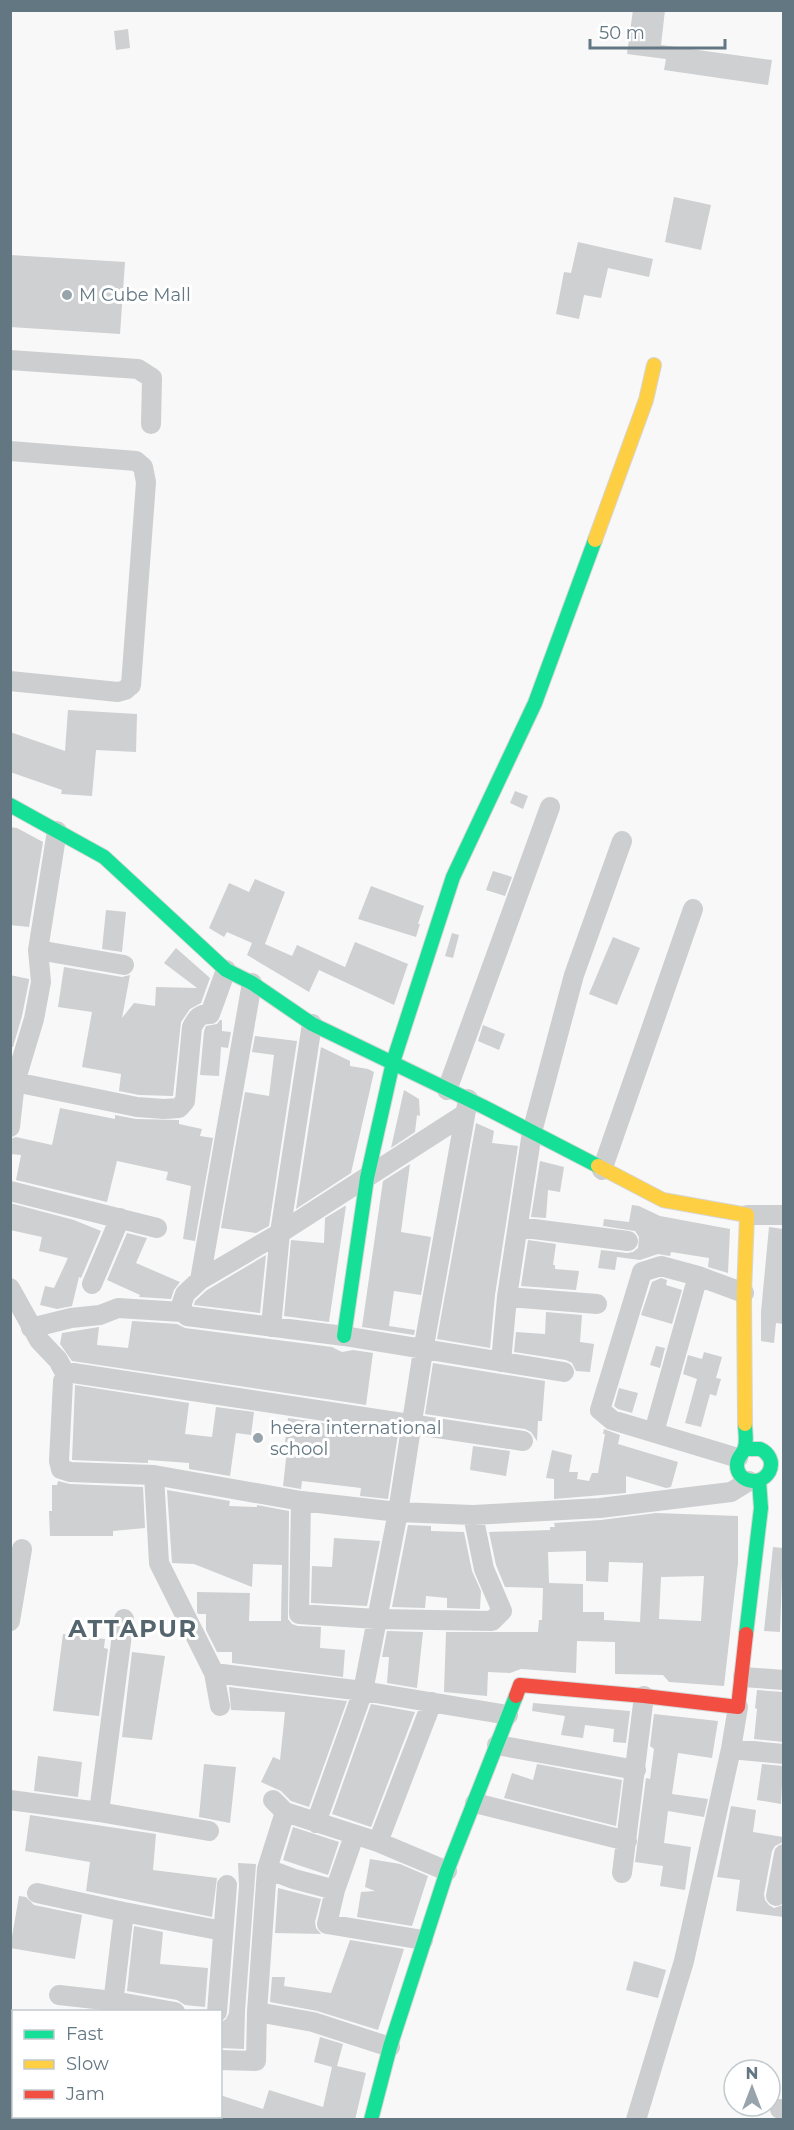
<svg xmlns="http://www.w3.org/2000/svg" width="794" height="2130" viewBox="0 0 794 2130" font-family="Montserrat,sans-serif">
	<rect width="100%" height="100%" fill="#f8f8f8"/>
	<!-- building -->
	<path fill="#ced0d1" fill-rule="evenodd" d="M633,10H665L661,45L772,60L768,85L664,70L666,59L627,54Z
		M128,29L130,48L116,50L114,31Z
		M674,197L711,205L701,250L665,242Z
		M578,242L653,259L649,277L608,268L601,298L584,295L579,319L556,314L564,272L571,273Z
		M10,255L125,262L120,334L10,327Z
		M68,710L137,714L136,752L96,750L92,796L61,794L62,790L10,772V732L65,751Z
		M515,791L528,796L523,809L510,803Z
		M10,827L17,828L43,842L29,927L10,925Z
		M493,871L512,877L505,896L486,890Z
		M255,879L285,892L265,944L292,956L297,945L345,967L355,942L408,964L394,1005L319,970L309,992L247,955L252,943L227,932L224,937L209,928L229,883L249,892Z
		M371,886L424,906L418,924H420L416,937L358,919Z
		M106,910L126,912L122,952L102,949Z
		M452,933L459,935L453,958L445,956Z
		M613,937L640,948L617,1005L589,994Z
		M176,948L210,978L201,1003L190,1009L181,1022L173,1096L139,1095L119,1091L121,1074L82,1067L92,1012L58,1007L64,967L122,977L130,975L122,1018L134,1003L155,1006L156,987L197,988L164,963Z
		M10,975L29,979V981L22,1016L13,1047H10Z
		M220,1020H222V1031L231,1032L228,1048L221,1047L219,1076L200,1075L204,1031L206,1026L217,1024Z
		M483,1025L505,1034L499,1050L478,1041Z
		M255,1036L297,1041L269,1226L256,1233L221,1228L245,1092L269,1096L274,1055L252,1052Z
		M321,1047L350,1061V1066L368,1069L374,1072L351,1173L296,1209Z
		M404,1090L419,1099L420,1116L417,1115L415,1132L391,1148Z
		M60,1108L115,1119V1115L136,1119L179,1120V1124L202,1129L200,1136L213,1138L195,1241L183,1239L191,1186L166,1180L168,1172L117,1161L107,1202L16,1180L21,1155L10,1154V1139L16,1137L52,1145Z
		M476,1123L494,1131L492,1143L518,1146L495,1295L490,1348L437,1339Z
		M540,1161L564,1167L560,1192L548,1190L546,1218L531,1217Z
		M410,1164L401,1232L431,1237L421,1295L394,1291L389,1326L415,1330L414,1335L362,1327L383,1181Z
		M10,1203L74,1220L101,1231L81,1278L79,1277L72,1306L57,1309L40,1305L45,1286L54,1288L68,1258L39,1251L42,1237L10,1230Z
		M632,1205L639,1206L660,1216L730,1229L728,1273L708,1267L709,1258L671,1252L670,1256L658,1254L640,1260L617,1257L615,1270L598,1268L601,1250L627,1253L633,1252L638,1248L639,1237L635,1231L603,1226L604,1219L629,1222Z
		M345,1206H346L329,1322L284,1316L291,1240L324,1243L325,1218Z
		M769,1227L783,1229V1324L776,1323L774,1343L761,1341V1312Z
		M127,1233L147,1238L136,1263L180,1282L174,1290L171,1299L139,1297L140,1295L107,1280Z
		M528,1240L556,1244L553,1265H555V1269L579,1271L576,1290L521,1286Z
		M266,1255L260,1313L194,1305L195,1301L207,1290Z
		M661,1278L667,1280L666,1285L682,1290L672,1324L641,1315L652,1282Z
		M546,1312L582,1315L580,1342L594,1344L590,1372L576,1371L572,1363L566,1360L514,1352L516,1332L545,1334Z
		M132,1321L177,1324L185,1328L332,1347L342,1352L353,1350L373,1353L366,1405L72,1361L60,1344L62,1333L99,1327L97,1345L128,1348Z
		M656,1346L665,1348L660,1368L650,1365Z
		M704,1352L722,1357L716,1378L721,1379L716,1396L710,1394L701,1427L685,1423L697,1379L683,1374L688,1355L702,1359Z
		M433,1363L545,1381L542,1421H538L537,1441L531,1432L525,1429L425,1414Z
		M75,1385L189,1403L185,1434L212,1437L216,1407L254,1412L251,1435L236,1433L230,1476L189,1469V1463L148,1460V1463L72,1460Z
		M619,1388L638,1393L632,1413L618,1409L614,1406Z
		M288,1418L398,1434L388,1499L360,1496L361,1488L302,1481L301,1489L283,1486L287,1450H284Z
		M604,1429L620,1435L618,1444L678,1462L671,1487L666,1488L626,1476V1493L554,1499V1479L546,1478L552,1450L572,1455L569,1472H578L577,1479L589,1481L592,1473H598L605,1434H603Z
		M473,1446L510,1451L506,1476L470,1470Z
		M58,1481L70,1484L143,1487L145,1528L113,1531V1536H50L49,1511H52V1485H57Z
		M167,1490L230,1501L229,1506L257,1507V1505L289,1511L288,1619L292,1624L298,1626L321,1627L320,1648L345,1650L343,1677L232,1663V1652H217L206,1630V1614H198L197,1612V1592L250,1593L249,1621H281L282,1565L253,1564L252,1587L194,1564L172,1563Z
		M656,1513L738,1516V1563L724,1686L669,1682L663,1675L615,1674V1642L577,1641L576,1673L521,1669L510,1673L488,1672L487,1696L444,1692L446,1632H538L539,1620H542L543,1588L505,1587L496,1565L489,1532L550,1530V1527H555L554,1523L601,1520ZM586,1551V1581L608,1582L609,1562L643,1563L640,1622L604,1620V1612H583V1584L549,1583L548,1552ZM704,1576L701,1621L659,1619L661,1577Z
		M408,1525L431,1526V1531L464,1532L472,1571L481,1591L480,1609L447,1608V1598L426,1596L425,1608L392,1607Z
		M334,1538L380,1541L367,1606L311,1603L312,1566L332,1567Z
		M773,1547L783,1548L780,1632L764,1631Z
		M387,1631L423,1632L417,1688L387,1683L389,1657H382Z
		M63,1634L105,1639L104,1648L108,1649L99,1716L53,1711Z
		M132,1652L165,1656L152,1740L122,1737Z
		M229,1687L347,1701L309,1807L291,1801L281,1791L261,1782L273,1757L280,1760L285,1712L231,1710Z
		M757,1690L783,1692V1742L754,1739L757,1709L755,1708Z
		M533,1703L630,1711L626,1743L613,1742L614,1729L585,1725L583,1738L561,1735L565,1716L532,1711Z
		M371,1704L415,1712L371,1827L332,1814Z
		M654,1714L718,1721L712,1758L678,1753L672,1794L708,1799L704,1817L668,1811L664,1843L691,1847L685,1890L660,1886L663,1866L635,1862L646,1778L650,1779L654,1749L650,1746Z
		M38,1756L82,1762L78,1797L34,1791Z
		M204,1764L236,1767L230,1823L199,1817Z
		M537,1764L622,1780L616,1826L504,1798L512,1773L533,1780Z
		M762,1764L783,1766L781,1804L757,1800Z
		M731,1806L756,1810L753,1832L783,1837V1842L775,1846L772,1851L764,1894L765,1900L769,1905L774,1908L783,1905V1917L736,1911L740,1880L717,1877Z
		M30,1815L156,1834L153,1870L217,1878L212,1917L86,1891L90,1862L25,1851Z
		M293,1827L339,1842L328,1875L283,1860Z
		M370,1859L400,1864L428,1876L412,1926L357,1917L361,1892L375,1891L365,1887Z
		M238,1863L256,1864L245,2011L244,2049L220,2048V2023L226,2019L229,2013L239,1886Z
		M278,1888L321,1899L315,1922L316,1928L321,1934L275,1933Z
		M19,1896L26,1897L34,1905L82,1915L75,1959L10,1948Z
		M134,1926L163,1932L160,1964L208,1968L205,2007L185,2005L177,2000L127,1991Z
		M350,1940L404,1949L378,2030L317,2011L270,2002L272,1977H285L284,1986L331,1993Z
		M634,1961L666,1970L658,1998L626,1990Z
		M320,2037L343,2044L337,2066L366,2073L355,2120H220V2095L263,2109L269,2090L323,2107L332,2067L314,2062Z"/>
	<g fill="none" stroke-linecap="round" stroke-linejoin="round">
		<!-- fast casing -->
		<g stroke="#d5d6d7" stroke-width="16">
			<path id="fast" d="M10,805L104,857L226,970L252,983L312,1024L484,1107L598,1166
				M344,1336L367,1178L393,1062L453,877L535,703L595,540
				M745,1424C745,1431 747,1440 745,1447C744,1453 737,1457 737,1464C736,1482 760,1487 769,1472C774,1462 769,1453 760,1449H745
				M746,1634L761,1508L759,1481
				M371,2120L390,2047L447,1871L516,1696"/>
		</g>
		<!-- slow casing -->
		<g stroke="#d5d6d7" stroke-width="16">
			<path id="slow" d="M595,540L646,400L654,365
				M598,1166L663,1200L747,1215L744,1293L745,1424"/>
		</g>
		<!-- jam casing -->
		<g stroke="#d5d6d7" stroke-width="16">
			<path id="jam" d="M516,1696L520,1685L644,1696L738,1707L746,1634"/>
		</g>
		<!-- street -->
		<path stroke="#cdcecf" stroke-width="20" d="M10,360L138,369L152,378L151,424
			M10,451L136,461L143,467L146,482L131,685L125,690L118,692L10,681
			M38,950L124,965
			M10,1081L137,1107L164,1109L179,1108L185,1101L192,1027C197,1018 199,1014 210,1014L226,970
			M447,1090L550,807
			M465,1114L280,1233L200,1280L185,1294L182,1303V1312L187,1316L344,1336L564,1372
			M10,1127L15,1082L34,1019L41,982L38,950L57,831
			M602,1170L693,909
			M10,1191L157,1228
			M747,1215H784
			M518,1227L628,1241
			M200,1280L252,983
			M92,1284L120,1218
			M10,1288L39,1340L58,1360L66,1375L63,1381L59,1461L61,1469L70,1472L154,1475L301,1501L398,1512L473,1515L600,1508L731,1492L749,1481
			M507,1297L597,1304
			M271,1327L280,1233L312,1024
			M31,1328L71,1318L100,1315L118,1308L182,1312
			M501,1362L507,1297L532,1132L574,975L622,841
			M66,1375L73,1373L523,1441
			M654,1432L698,1276
			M738,1458L612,1420L600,1410L642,1272L661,1266L698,1276L744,1293
			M154,1475L159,1563L214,1673L220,1706
			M301,1501L299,1614L376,1619L492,1621L502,1611L484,1569L473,1515
			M10,1621L22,1549
			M214,1673L363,1691L508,1715
			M743,1677L784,1680
			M497,1745L636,1770
			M731,1749L784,1754
			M10,1800L99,1812L209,1831
			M273,1800L285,1812L378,1842L447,1871
			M475,1803L627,1841
			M99,1812L124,1619
			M316,1823L363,1691L398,1512L423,1351L468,1099
			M354,1836L335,1890L327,1924L423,1940
			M378,1842L432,1702
			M267,1869L294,1879L335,1890
			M622,1873L644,1696
			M37,1893L124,1912L223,1931
			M776,1896L784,1854
			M59,1995L113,2001L175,2012
			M112,2012L124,1912
			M217,2012L227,1885
			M257,2012L313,2022L390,2047
			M220,2060L256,2061L257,2012L267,1869L285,1812
			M10,2096H14
			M780,2109L784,2110
			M127,2116L142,2120
			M97,2120V2116
			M206,2120V2116
			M636,2120L684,1961L731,1749L738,1707"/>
		<!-- fast -->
		<use href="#fast" stroke="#16e098" stroke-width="14"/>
		<!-- slow -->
		<use href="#slow" stroke="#ffcf43" stroke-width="14"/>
		<!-- jam -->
		<use href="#jam" stroke="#f24e42" stroke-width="14"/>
	</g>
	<!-- markers -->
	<g fill="#97a4ac" stroke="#fff" stroke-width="2">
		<circle cx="67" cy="295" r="6"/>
		<circle cx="258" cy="1438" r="6"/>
	</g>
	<g text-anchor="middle" stroke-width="6" stroke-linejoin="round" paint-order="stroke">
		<!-- poi labels -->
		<g font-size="18" fill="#637783" stroke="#fff" text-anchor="start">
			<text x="79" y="301">M Cube Mall</text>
			<text x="270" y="1434">heera international<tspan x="270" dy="21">school</tspan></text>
		</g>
		<!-- district labels -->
		<g font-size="24" font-weight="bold" letter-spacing="1.5" fill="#55656e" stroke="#fff">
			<text x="133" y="1637">ATTAPUR</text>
		</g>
	</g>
	<!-- border -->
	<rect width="794" height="2130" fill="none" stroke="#637783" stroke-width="24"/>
	<!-- legend -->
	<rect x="12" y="2010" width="210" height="108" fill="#ffffff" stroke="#c1c9cd" stroke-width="1.5"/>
	<rect x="24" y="2030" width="30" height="9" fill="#16e098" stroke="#c1c9cd" stroke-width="1.5"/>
	<text x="66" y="2040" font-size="18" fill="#637783">Fast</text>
	<rect x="24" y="2060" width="30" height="9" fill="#ffcf43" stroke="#c1c9cd" stroke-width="1.5"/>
	<text x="66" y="2070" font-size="18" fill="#637783">Slow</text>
	<rect x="24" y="2090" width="30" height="9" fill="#f24e42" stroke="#c1c9cd" stroke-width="1.5"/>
	<text x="66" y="2100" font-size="18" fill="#637783">Jam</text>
	<!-- north arrow -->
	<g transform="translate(752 2088)"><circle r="28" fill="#ffffff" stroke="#c1c9cd" stroke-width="1.5"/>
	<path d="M0-4.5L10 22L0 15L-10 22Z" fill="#97a4ac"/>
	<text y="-9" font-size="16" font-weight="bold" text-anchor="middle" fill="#637783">N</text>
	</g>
	<!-- scale -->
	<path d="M590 39v9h135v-9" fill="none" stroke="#637783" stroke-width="3"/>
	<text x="599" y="39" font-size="18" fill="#637783" stroke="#ffffff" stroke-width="4.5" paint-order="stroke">50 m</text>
</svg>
